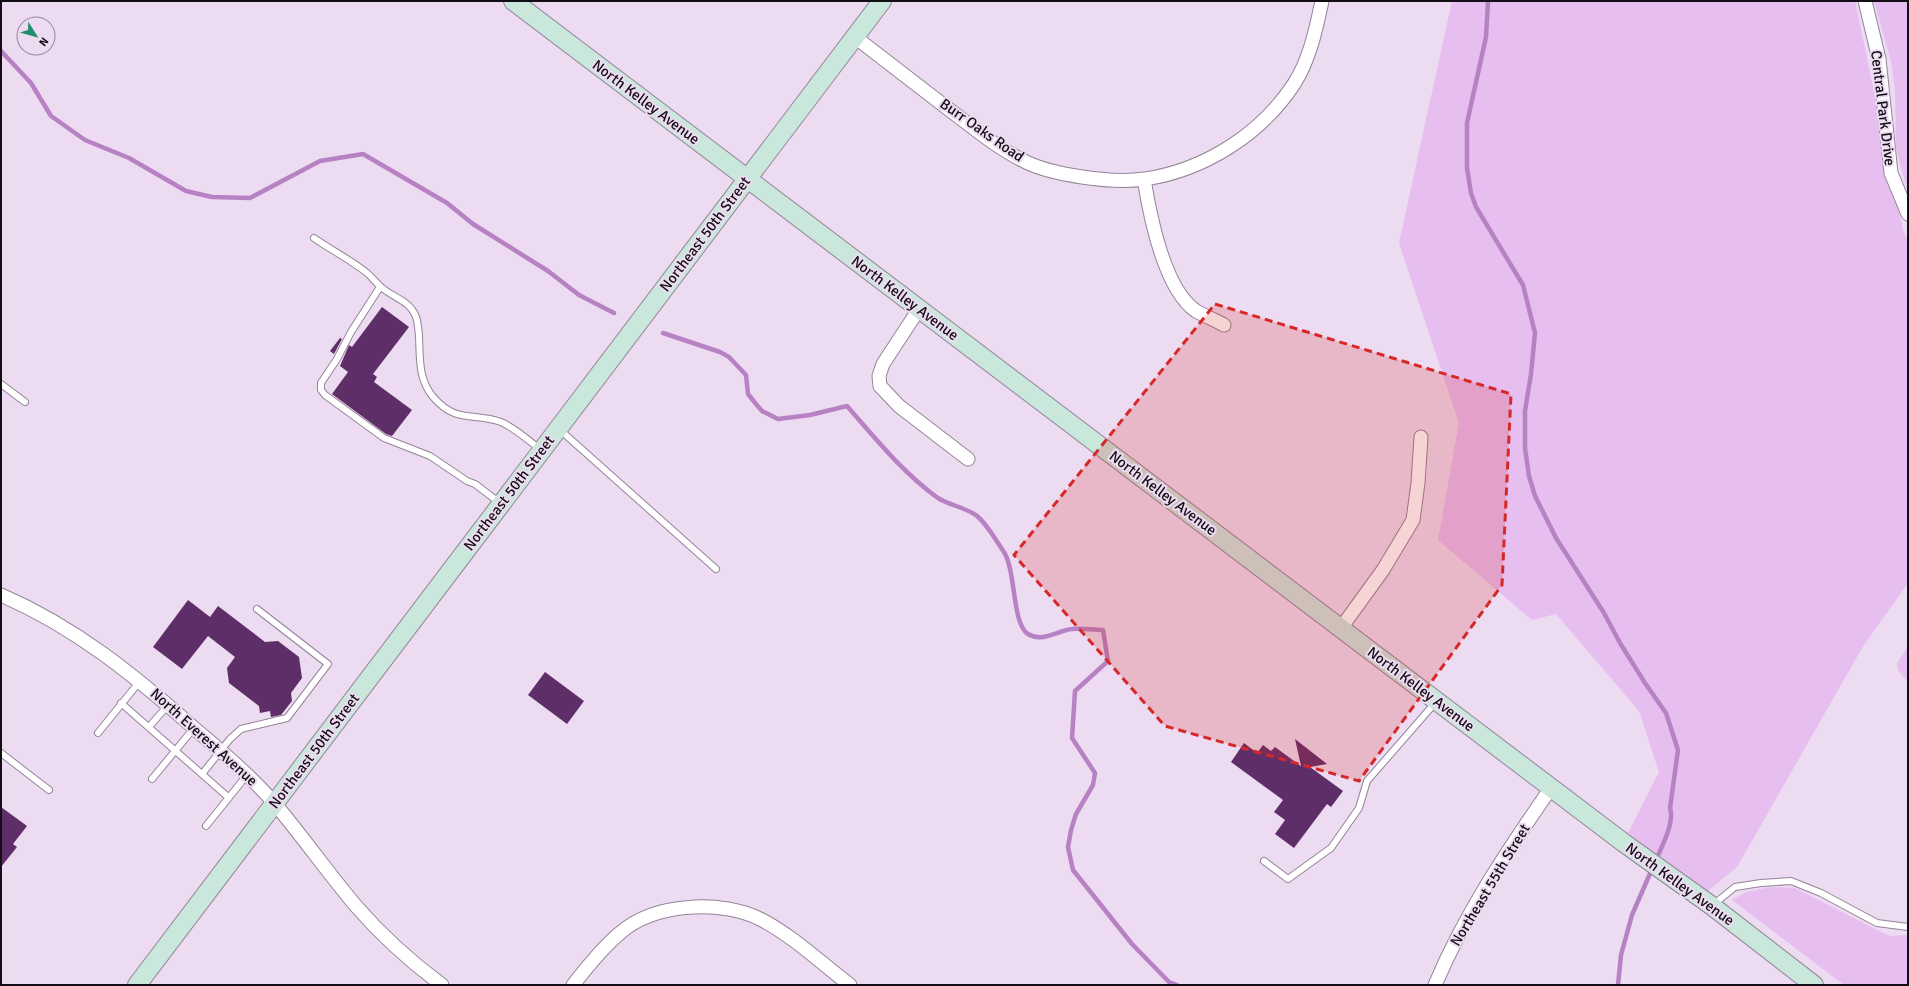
<svg xmlns="http://www.w3.org/2000/svg" width="1909" height="986" viewBox="0 0 1909 986" font-family="Signika,sans-serif">
	<rect width="100%" height="100%" fill="#eddbf1"/>
	<!-- green -->
	<path fill="#e6bef0" d="M1452,1H1855L1903,230L1908,241V583L1862,648L1737,867L1708,891L1628,833L1659,772L1639,711L1556,614L1532,620L1438,540L1459,423L1399,243Z
		M1874,1H1908V194L1896,148L1895,90L1891,61Z
		M1908,646V682L1898,670L1897,663Z
		M1770,887L1795,888L1881,932L1891,936L1908,935V985H1844L1732,900L1746,892Z"/>
	<g fill="none" stroke-linecap="round" stroke-linejoin="round">
		<!-- stream -->
		<path stroke="#b782c3" stroke-width="4.5" d="M1488,1L1486,37L1467,123V168L1471,193L1476,207L1523,285L1535,333L1531,374L1525,411V448L1529,476L1535,496L1556,538L1604,613L1620,643L1645,683L1666,713L1678,750L1670,808C1675,823 1661,848 1655,862
			M1,51L31,83L51,116L85,140L129,158L186,191L212,197L250,198L320,161L363,154L447,203L473,224L548,271L579,295L614,313
			M663,333L720,352L729,357L746,375L748,394L756,404L762,411L778,419L810,415L847,406C875,438 903,473 938,498C949,505 963,507 974,514C984,519 997,542 1004,552C1016,571 1012,624 1028,634C1042,643 1059,630 1072,629C1082,628 1093,630 1103,630L1108,661L1075,691L1072,738L1095,773L1093,785L1076,814L1071,830L1068,847L1073,870L1132,944L1169,982L1177,985
			M1618,985L1621,955L1632,915L1652,869"/>
	</g>
	<!-- building -->
	<path fill="#5e2e69" d="M382,307L409,327L373,374L377,377L374,382L412,410L392,436L386,434L332,394L348,372L340,366L349,345L352,347Z
		M340,338L342,339L334,354L330,351Z
		M188,600L210,617L218,606L265,642L278,641L299,657L302,678L291,693L292,701L281,715L271,717L270,711L260,713L259,706L229,683L227,668L235,657L208,636L182,669L153,647Z
		M545,672L584,701L567,724L528,695Z
		M1295,739L1327,764L1310,767L1343,791L1331,807L1327,804L1294,848L1275,834L1285,820L1274,812L1283,800L1231,762L1244,743L1257,753L1263,745L1271,751L1275,747L1301,766Z
		M1,807L27,826L13,844L17,847L1,867Z"/>
	<g fill="none" stroke-linecap="round" stroke-linejoin="round">
		<!-- lane casing -->
		<g stroke="#948498" stroke-width="8">
			<path id="lane" d="M314,238C331,250 351,260 367,273C372,277 375,282 380,286C392,298 409,299 416,317C418,322 418,329 419,335C420,358 418,380 434,398C457,424 474,412 501,422C515,428 528,440 541,450
				M380,287L351,332L337,359L321,383V390L325,395L384,438L430,456L467,481L475,484L500,503
				M1,384L25,402
				M559,429L716,569
				M121,703L228,797
				M149,727L168,705
				M98,733L140,681
				M1,753L49,790
				M202,774L230,739L241,729L287,718L328,664L257,609
				M152,779L194,728
				M206,826L247,775
				M1264,861L1288,879L1331,848L1359,808L1367,781L1435,703
				M1714,904L1735,887L1761,883L1791,881L1821,893L1877,923L1908,927"/>
		</g>
		<!-- street casing -->
		<g stroke="#948498" stroke-width="15">
			<path id="street" d="M1865,1L1879,59L1891,173L1908,214
				M855,37C887,62 919,86 951,111C974,128 997,148 1024,161C1041,170 1062,174 1082,177C1102,180 1124,182 1145,179C1205,170 1261,134 1294,84C1310,59 1316,29 1322,1
				M1144,179C1150,216 1164,289 1196,311C1205,316 1215,320 1224,325
				M919,309L883,364L879,376L880,386L899,406L968,459
				M1,595C75,627 134,675 194,728C222,752 251,776 275,804C303,837 328,873 356,906C382,936 411,962 442,985
				M1341,628L1383,570L1413,520L1418,483L1421,437
				M573,985C587,967 602,948 620,933C654,903 722,899 762,920C794,937 821,963 850,985
				M1435,985C1465,914 1507,851 1551,788"/>
		</g>
		<!-- secondary casing -->
		<g stroke="#948498" stroke-width="20">
			<path id="secondary" d="M513,1L1624,843L1712,906L1814,985
				M137,985L882,1"/>
		</g>
		<!-- lane -->
		<use href="#lane" stroke="#fff" stroke-width="6"/>
		<!-- street -->
		<use href="#street" stroke="#fff" stroke-width="13"/>
		<!-- secondary -->
		<use href="#secondary" stroke="#cae7dc" stroke-width="18"/>
	</g>
	<!-- marked area -->
	<path fill="#d62828" fill-opacity="0.2" stroke="#d62828" stroke-width="3" stroke-dasharray="8 5" stroke-linejoin="round" d="M1215,304L1511,394L1502,585L1359,781L1165,726L1014,555Z"/>
	<g text-anchor="middle" stroke-width="4" stroke-linejoin="round" paint-order="stroke">
		<!-- street labels -->
		<g font-size="15" fill="#130d15" stroke="#eddbf1">
			<text transform="translate(646 102) rotate(37)" y="5">North Kelley Avenue</text>
			<text transform="translate(1883 108) rotate(83)" y="5">Central Park Drive</text>
			<text transform="translate(982 130) rotate(35)" y="5">Burr Oaks Road</text>
			<text transform="translate(705 234) rotate(-53)" y="5">Northeast 50th Street</text>
			<text transform="translate(905 298) rotate(37)" y="5">North Kelley Avenue</text>
			<text transform="translate(509 493) rotate(-53)" y="5">Northeast 50th Street</text>
			<text transform="translate(1163 493) rotate(37)" y="5">North Kelley Avenue</text>
			<text transform="translate(1421 689) rotate(37)" y="5">North Kelley Avenue</text>
			<text transform="translate(204 737) rotate(42)" y="5">North Everest Avenue</text>
			<text transform="translate(314 751) rotate(-53)" y="5">Northeast 50th Street</text>
			<text transform="translate(1680 884) rotate(36)" y="5">North Kelley Avenue</text>
			<text transform="translate(1490 885) rotate(-59)" y="5">Northeast 55th Street</text>
		</g>
	</g>
	<!-- border -->
	<rect width="1909" height="986" fill="none" stroke="#130d15" stroke-width="4"/>
	<!-- north arrow -->
	<g transform="translate(36 36) rotate(127)"><circle r="19" fill="#eddbf1" stroke="#968999"/>
	<path d="M0-3L7 15L0 10L-7 15Z" fill="#258f6d"/>
	<text y="-6" font-size="11" font-weight="bold" text-anchor="middle" fill="#130d15">N</text>
	</g>
</svg>
